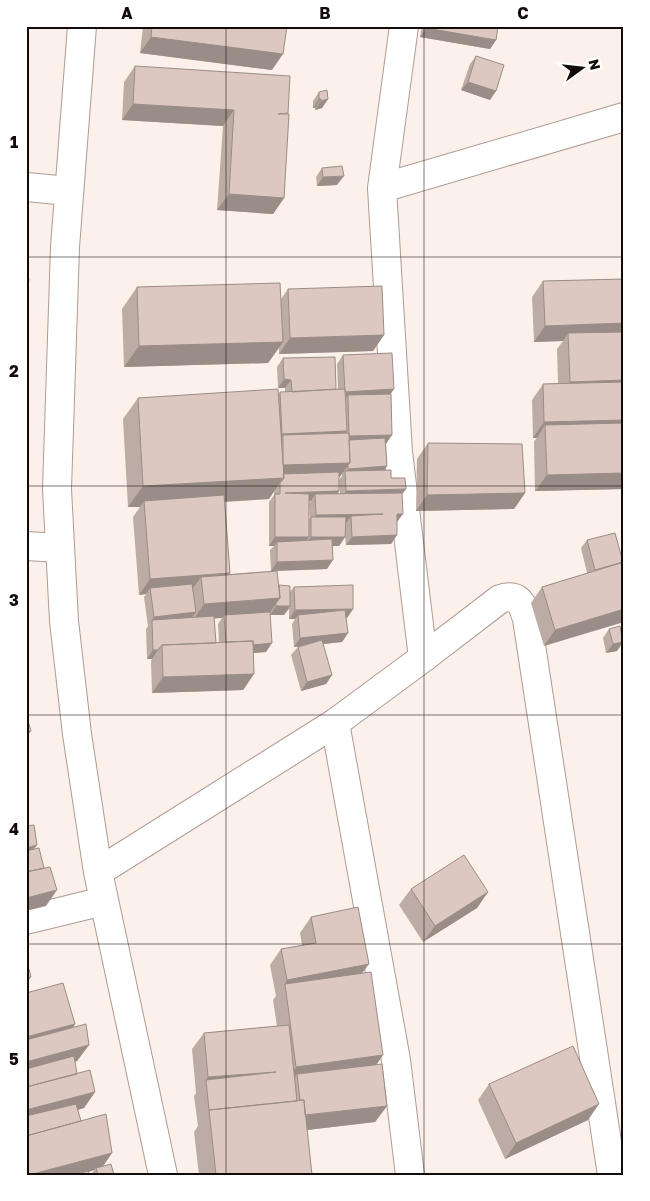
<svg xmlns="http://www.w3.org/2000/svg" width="650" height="1201" viewBox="0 0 650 1201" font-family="'Golos Text',sans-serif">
	<rect width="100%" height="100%" fill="#fcf0eb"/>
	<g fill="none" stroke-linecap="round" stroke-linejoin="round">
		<!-- minor casing -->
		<g stroke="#ae9b93" stroke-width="30">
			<path id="minor" d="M82,26L65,247L57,489L64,621L77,734L98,872L163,1175
				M404,26L382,188L398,452L423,658
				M26,187L69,191
				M382,188L624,117
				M26,546L60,548
				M335,723L396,1060L410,1175
				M98,872L335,723L423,658L500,599C519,593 522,603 527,619L612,1175
				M26,920L104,901"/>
		</g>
		<!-- minor -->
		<use href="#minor" stroke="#fff" stroke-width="28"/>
	</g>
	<!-- wall -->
	<path fill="#bdaca5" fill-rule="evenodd" d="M143,26H287L272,70L140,53Z
		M422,26H498L496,40L490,49L420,37Z
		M476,56L496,91L490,100L461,90L470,64Z
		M135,66L287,114L284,198L273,214L217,210L223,126L122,120L124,82Z
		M319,92L328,99L322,108L315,110V108H313V101Z
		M322,168L337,185L317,186L316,177Z
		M624,279V489L535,491L534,441L537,438H533L532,400L543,384L558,383L557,349L563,341L534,342L532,297L543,281Z
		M137,287L281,299L288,289L384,335L373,351L279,354V348L268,363L124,367L122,309Z
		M343,355L391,394L386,444L387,466L385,470L391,478L406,489L402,494L397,522V535L391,544L346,545L345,537L339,546H332L327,569L277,571L279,585L290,592L294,587L353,609L347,618H346L348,633L342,642L323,644L332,675L326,684L301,691L291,655L298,647L299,646L294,647L292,624L295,619H289V609L284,615H270L266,652L253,653L254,674L243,690L152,693L151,661L152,659H147L146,629L148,626L144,597L146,594L139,595L133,517L140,507H128L123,419L138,398L278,395L280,392H285V388H278L277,367L283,358L336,389H338L337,364ZM342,474V476L339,480L340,494H338L339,491V478ZM274,491V495L269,502V546H274L270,550L271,571L230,574V573L225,502L269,499ZM309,501H311L309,503L310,518L309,519ZM214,618H222L218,624L219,643H216Z
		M428,443L525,493L514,509L416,511L417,459Z
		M587,540L623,562L544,646L531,603L542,587L587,573L581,548Z
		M609,629L617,651L606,653L603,638Z
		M411,889L488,892L477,908L423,942L399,905Z
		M311,917L362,973L383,1055L376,1065L387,1106L375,1122L307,1130L312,1175H199L194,1132L198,1126L194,1096L196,1093L192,1049L204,1033L277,1026L273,1000L276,996L270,965L281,949L302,945L300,933Z
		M26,993L75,1024L73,1028L89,1045L77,1061L75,1062L77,1074L95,1092L84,1108L78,1110L81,1121L112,1153L103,1166L114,1175H91L94,1170L89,1172V1175H26Z
		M489,1084L588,1120L505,1159L478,1100Z"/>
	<!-- shaded-wall -->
	<path fill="#9a8c86" d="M426,28L496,40L490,49L420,37Z
		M151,37L283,54L272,70L140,53Z
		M468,82L496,91L490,100L461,90Z
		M319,99H321L315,108H313Z
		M328,99L322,108L315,110L321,101Z
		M133,104L234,110L223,126L122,120Z
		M344,176L337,185L317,186L323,177Z
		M229,194L284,198L273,214L217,210Z
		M624,323V339L568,333L563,341L534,342L545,326Z
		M384,335L373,351L279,354L290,338Z
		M283,342L268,363L124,367L139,346Z
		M284,379L291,380L285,388H278Z
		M624,380V396L559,398L570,382Z
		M394,389L388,398L348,395L344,401H339L345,392Z
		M624,420V435L545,425L537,438H533L544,422Z
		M347,431L336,447L283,435L271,450L282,434Z
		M392,435L386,444L347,445L349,436Z
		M350,463L338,479L281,481L269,499L144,506V501L140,507H128L143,486L282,465Z
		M387,466L381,475L345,473L348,469Z
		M624,473V489L535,491L547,475Z
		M406,489L400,497L340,500L346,491Z
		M339,491L333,500L315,494L311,501L279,502L285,493Z
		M525,493L514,509L416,511L427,495Z
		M383,514L351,516L346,523L310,524L316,515Z
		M397,514H403L397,522Z
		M397,535L391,544L346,545L352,537Z
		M275,537H309L303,546L277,542L274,546H269Z
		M311,537H345L339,546H305Z
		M333,560L327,569L271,571L277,562Z
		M230,573L219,589L201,577L191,591L150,588L146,594L139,595L150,579Z
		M280,598L269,614L224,615L222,618L193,620L204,604Z
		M276,606H290L284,615H270Z
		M353,609L347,618L298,619V615L295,619H289L295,610Z
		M624,609V622L544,646L555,630Z
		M196,612L189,621L152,620L154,617Z
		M348,633L342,642L294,647L300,638Z
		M623,642L617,651L606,653L613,644Z
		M272,643L266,652L220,656L226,647Z
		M153,650H158L152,659H147Z
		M254,674L243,690L152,693L163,677Z
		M332,675L326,684L301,691L307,682Z
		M31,731L26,737V732Z
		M37,845L31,853L26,855V848Z
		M57,890L46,906L26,911V898Z
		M488,892L477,908L423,942L435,926Z
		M369,964L357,980L285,984L287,980Z
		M31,977L26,984V978Z
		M75,1024L64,1040L26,1050V1037Z
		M89,1045L77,1061L26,1075V1062Z
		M383,1055L372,1071L297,1074L291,1082L285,1083L296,1067Z
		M276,1072L206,1080L208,1077Z
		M95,1092L84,1108L26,1123V1110Z
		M599,1104L588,1120L505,1159L516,1143Z
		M387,1106L375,1122L290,1132L301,1116Z
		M112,1153L101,1169L96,1168L94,1170L78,1175H30Z"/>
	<!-- building -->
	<path fill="#dcc8c0" stroke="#9a8c86" d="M152,26H287L283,54L151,37Z
		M426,26H498L496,40L426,28Z
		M476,56L504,65L496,91L468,82Z
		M135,66L290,76L288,113L278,114H289L284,198L229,194L234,110L133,104Z
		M327,90L328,99L321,101V99H319V92Z
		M342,166L344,176L323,177L322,168Z
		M26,278L29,279L26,297Z
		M624,279V323L545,326L543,281Z
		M280,283L283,342L139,346L137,287Z
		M382,286L384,335L290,338L288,289Z
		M624,332V380L570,382L568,333Z
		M392,353L394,389L345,392L343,355Z
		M335,357L336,389L292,392L291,380L284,379L283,358Z
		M624,382V420L544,422L543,384Z
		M278,389L284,478L143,486L138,398Z
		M345,389L347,431L282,434L280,392Z
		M391,394L392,435L349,436L348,395Z
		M624,423V473L547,475L545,425Z
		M349,433L350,463L283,465V435Z
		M385,438L387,466L348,469V465L350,463L349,440Z
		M428,443L522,444L525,493L427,495Z
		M391,470V478H405L406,489L346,491L345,471Z
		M339,472V491L285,493L309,494V537H275V494H280V483L284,478L283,474Z
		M402,493L403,514H397V535L352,537L351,516L383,514L316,515L315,494Z
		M224,495L230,573L150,579L144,501Z
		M311,517H346L345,537H311Z
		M615,533L623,562L595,570L587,540Z
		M332,539L333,560L277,562V542Z
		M624,562V609L555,630L542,587Z
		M277,571L280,598L204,604L201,577Z
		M192,584L196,612L154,617L150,588Z
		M279,585L290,586V606H276V603L280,598Z
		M353,585V609L295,610L294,587Z
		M345,610L348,633L300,638L298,615Z
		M270,612L272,643L253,645V641L226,642L224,615Z
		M214,616L216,643L162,645L158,650H153L152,620Z
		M620,626L623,642L613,644L609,629Z
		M322,640L332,675L307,682L298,647Z
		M253,641L254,674L163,677L162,645Z
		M26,714L31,731L26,732Z
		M34,825L37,845L26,848V826Z
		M39,848L44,868L26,872V851Z
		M464,855L488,892L435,926L411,889Z
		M50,867L57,890L26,898V872Z
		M358,907L369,964L287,980L281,949L316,943L311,917Z
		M26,969H29L31,977L26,978Z
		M371,972L383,1055L296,1067L285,984Z
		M63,983L75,1024L26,1037V993Z
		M86,1024L89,1045L26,1062V1040Z
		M289,1025L297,1101L209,1110L206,1080L276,1072L208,1077L204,1033Z
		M573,1046L599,1104L516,1143L489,1084Z
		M74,1056L77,1074L26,1087V1069Z
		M382,1064L387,1106L305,1115L304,1100H300L297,1074Z
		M90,1070L95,1092L26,1110V1087Z
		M304,1100L312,1175H216L209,1110Z
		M76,1104L81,1121L26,1136V1116Z
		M106,1114L112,1153L29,1175L26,1163V1136Z
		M111,1164L114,1175H98L96,1168Z
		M88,1171L89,1175H73Z"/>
	<!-- grid -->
	<path fill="none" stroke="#120b09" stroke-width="1" stroke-opacity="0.55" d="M226,26V1175M424,26V1175M26,257H624M26,486H624M26,715H624M26,944H624"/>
	<!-- border -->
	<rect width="650" height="1201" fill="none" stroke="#ffffff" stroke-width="55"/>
	<!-- north arrow -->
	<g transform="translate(582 68) rotate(75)" stroke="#ffffff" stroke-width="4" paint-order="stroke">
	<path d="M0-4L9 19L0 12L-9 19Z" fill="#120b09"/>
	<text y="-8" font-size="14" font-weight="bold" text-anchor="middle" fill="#120b09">N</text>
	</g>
	<rect x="28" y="28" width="594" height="1146" fill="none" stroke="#120b09" stroke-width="2"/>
	<g font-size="16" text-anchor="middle" font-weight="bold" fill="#120b09">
		<text x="127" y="19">A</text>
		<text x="325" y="19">B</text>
		<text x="523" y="19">C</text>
		<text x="14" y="148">1</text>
		<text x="14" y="377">2</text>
		<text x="14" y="606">3</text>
		<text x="14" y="835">4</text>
		<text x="14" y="1065">5</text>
	</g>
</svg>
